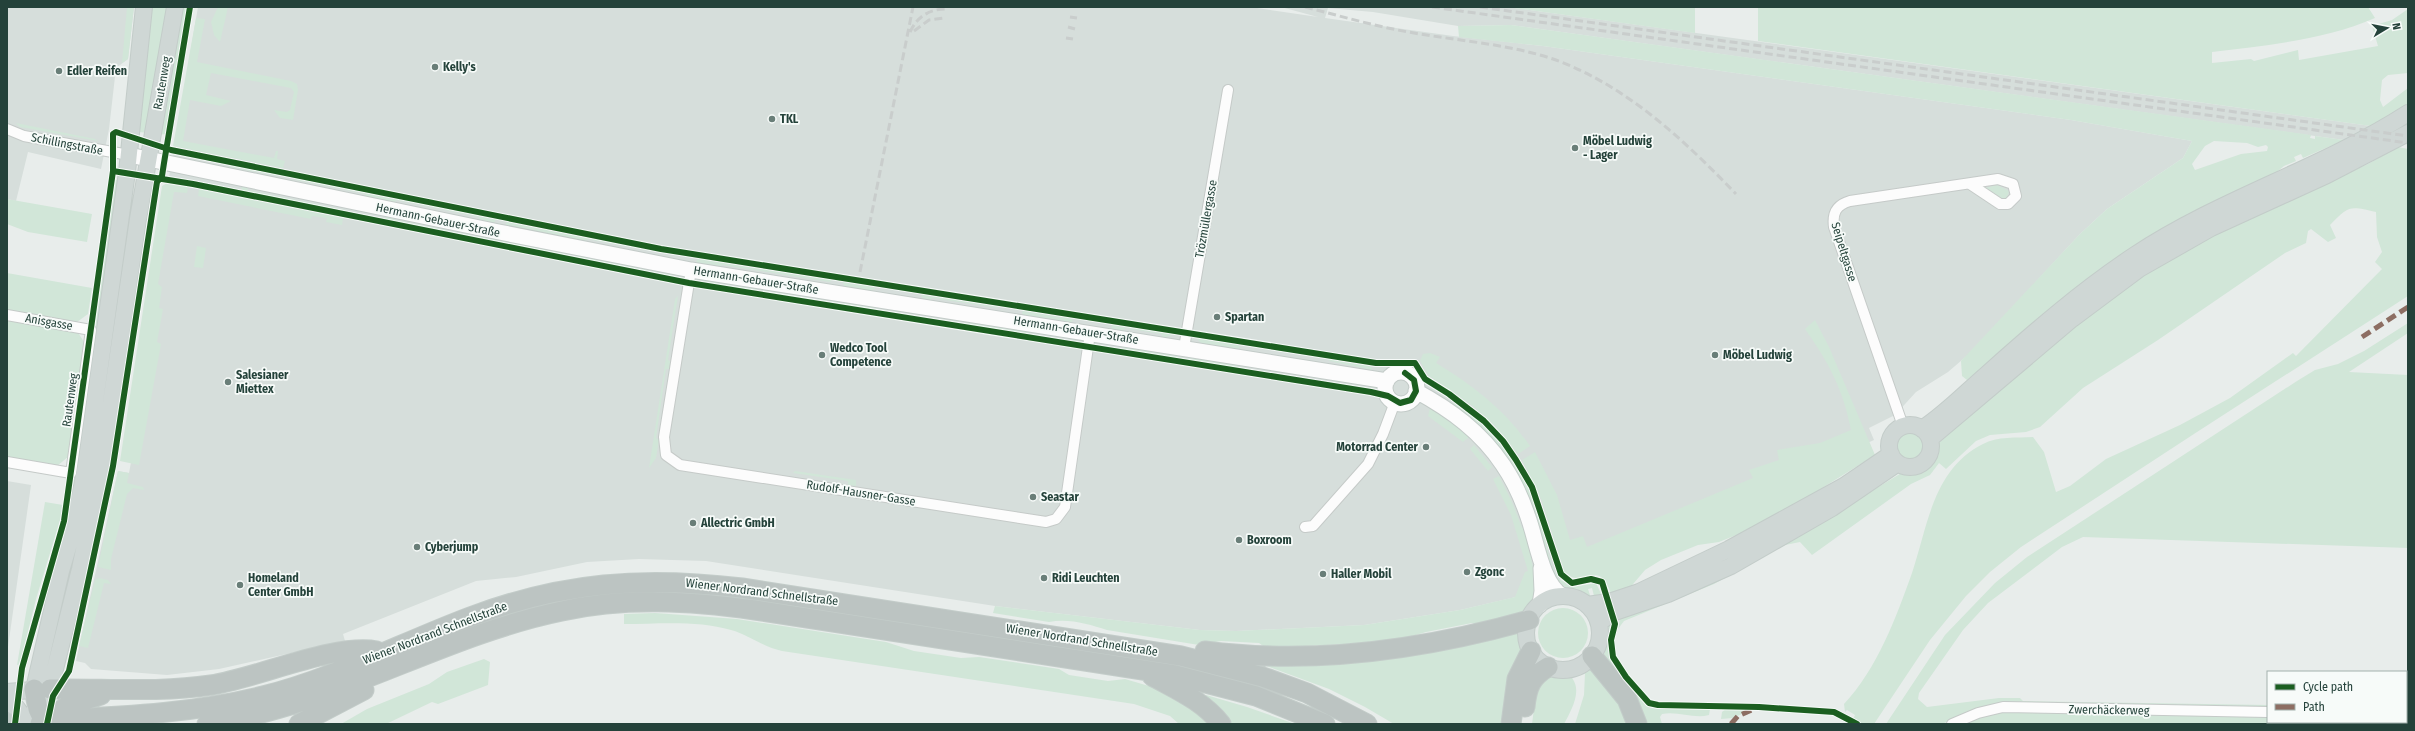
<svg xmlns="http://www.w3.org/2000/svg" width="2415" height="731" viewBox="0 0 2415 731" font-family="'Fira Sans Condensed',sans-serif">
	<rect width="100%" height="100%" fill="#e8edeb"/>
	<!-- built -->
	<path fill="#d6dedb" d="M7,7H134L128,59L116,68L109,129L101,169L28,152L16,201L7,199Z
		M198,7H1250L1318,17L1281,7H1507L2371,126L2344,140L1511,25L1458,26L1373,12L1328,8L1325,18L1453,36L1543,46L2071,120L2192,141L2183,158L2107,209L2080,234L1969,354L1948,372L1916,392L1895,415L1869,428L1874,440L1592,567L1516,597L1460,610L1364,625L1236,631L1200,630L995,606L706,561L639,559L587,562L516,577L476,581L343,634L345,641L219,669L167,675L91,669L85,663L76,661L118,471L129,473L137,431L152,277Z
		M7,481L31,485L7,654Z"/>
	<!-- green -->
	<path fill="#d1e6d8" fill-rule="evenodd" d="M127,7H134L128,59L122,63Z
		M152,7H168L148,133L139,132Z
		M180,7H187L166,134L158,135Z
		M218,7H228L220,42L214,35L211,22Z
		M1507,7L1695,8V33Z
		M1758,7H2368L2375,18C2325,40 2267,45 2212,52V63L2251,59L2254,61L2298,50L2299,60L2378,46L2372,26L2392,20L2408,9V73L2388,75L2382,80L2380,100L2383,107L2408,88V105L2371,126L1758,41Z
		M196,18L205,19L197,62L291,81L297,84L298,90L293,120L280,118L274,110L287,112L290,110L294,92L291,88L211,73L206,95L231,101L221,106L190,100L183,141L274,158L276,151H278L277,159L285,161L283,168L173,146Z
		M1511,25L2311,135L2310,138L2315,139V136L2344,140L2303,158L2301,154L2294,157L2296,161L2284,166L2272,176L2117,258L2099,270L1967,380L1962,376L1961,361L2080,234L2107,209L2183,158L2192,141L2071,120L1543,46L1459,37L1458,26ZM2214,141L2247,143L2258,147L2266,145L2268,147L2267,151L2241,154L2195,170L2192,164L2205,146Z
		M16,123L95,139L98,141L20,127Z
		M2398,147L2408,149V296L2197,432L2021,547L1990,572L1966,596L1930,640L1874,724H1851L1855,715L1847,710L1845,712L1844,704C1877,669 1896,618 1912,573C1928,525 1933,469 1983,444C1997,436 2017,438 2033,437L2044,452L2056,492L2070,486L2106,459L2180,425L2230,398L2293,353L2296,356L2382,269L2375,262L2382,252L2377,237L2376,212C2350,206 2349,205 2330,225L2336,238L2328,242L2311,229L2308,231L2306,243L2285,253L2158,340L2083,388L2040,427L2026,432L1990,435L1976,441L1946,469L1939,463L1930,475L1911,484L1812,555L1800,542L1785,545L1714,584L1624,621L1618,629L1615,639L1617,661C1606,637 1623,631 1619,616L1798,536L1903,472H1915L1926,468L1936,454L1938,444L1968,416L2104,301L2174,256L2245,220L2368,164Z
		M230,163L281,173L282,174L278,176L229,167Z
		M295,176L497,217L494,223L480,221L479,217L396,200L395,203L365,197L366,194L296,180Z
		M115,180H118L99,333L69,518L57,554L67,521L81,433Z
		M167,183L188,187L187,193L174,192L158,284L162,287L159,308L163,309L157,342L161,344L139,465L120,461L162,186Z
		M242,185L248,187V190L345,210L344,213L241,192Z
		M1997,185L2009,191L2007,198L2001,199L1985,188Z
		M199,189L343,218L342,225L326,222L327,218L312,216L311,219L198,196Z
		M7,199L92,214L87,242L28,232L7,224Z
		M387,215L392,216V219L475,236L476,233L564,252L565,257L385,221Z
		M507,219L652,248L651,251L587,239L585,242L506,225Z
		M197,246L206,248L203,268L194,267Z
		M139,251L143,252L112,460L109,458Z
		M578,254L584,256V257L662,273L663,271L671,273L678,280L574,259Z
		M698,256L833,278L830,282L722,265L720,268L696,264Z
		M7,273L92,288L88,314L77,322L7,310Z
		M714,280H718V284L757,289L756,293L703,285L704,283Z
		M842,280L876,285L875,289L870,292L845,288Z
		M766,291L810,298V301L765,295Z
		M920,292L998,305V308L932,298L931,301L922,298Z
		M678,296L668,360L670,361V369H666L656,438L659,440L656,458L649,468L675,299Z
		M817,299L842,303L843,299L873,305L872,308L880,309L882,313L817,303Z
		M1023,308L1073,317L1072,322L1022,315Z
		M7,319L77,331L84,342L68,457L57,466L7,458Z
		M1815,320L1829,347L1875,455L1766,523L1719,542L1698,545L1661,560L1645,570L1628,590L1612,596C1598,556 1588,589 1565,574L1542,501L1522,460L1535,452L1557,495L1570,540L1583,536L1587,547L1753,478L1749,470L1779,460L1777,450L1820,443L1851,430C1843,389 1829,363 1805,329Z
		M967,322L995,327L996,324L1030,330L1029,336L964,326Z
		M1112,323L1178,333L1163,338L1161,334L1125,328L1123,332L1111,329Z
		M2408,323V333L2349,372L2408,375V548L2083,537L2062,547L1988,603L1963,630L1919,693L1918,699L1927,707L1999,698H2020L2023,701L2268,705V709L2006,703L1975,709L1942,724H1886L1945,635L1995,583L2027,557L2297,381L2315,370L2338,364L2364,351Z
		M1193,335L1240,343L1239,350L1202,344Z
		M1122,347L1178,356V360L1125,351Z
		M1430,353L1440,357L1436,363C1473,385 1505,410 1530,446L1518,454L1494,425L1474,407L1429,376L1420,361L1423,354Z
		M1330,357L1367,363L1371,366L1372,370L1329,361Z
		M1188,358L1237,362L1238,369L1187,361Z
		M1453,403H1457C1495,432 1526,471 1540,518C1545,535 1549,565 1559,579L1573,587L1596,583L1603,598L1594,596L1592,588L1588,589L1591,598L1563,586L1559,582L1548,561L1537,524L1457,408L1452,404Z
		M1430,408L1443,416L1469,437L1463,442L1428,416Z
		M1895 446a15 15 0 1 1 30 0a15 15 0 1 1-30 0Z
		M1474,445L1492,467L1488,471L1470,449Z
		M108,470H110L91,566L89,565Z
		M118,471L129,473L127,483L143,487L144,490L133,488L127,494L111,559V570L98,567Z
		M795,471L856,480V486L848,485V481L793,473Z
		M1499,476L1512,502L1522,528H1525L1537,588L1533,601L1524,613L1480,626L1472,623L1426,632L1409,637L1366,643L1266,648L1259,643L1221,641L1199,645L1107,630C1089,624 1068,618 1049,622L993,613L995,606L1200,630L1236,631L1364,625L1460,610L1515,597L1525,572L1528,571L1511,515L1493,479Z
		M45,502L63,505L61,517L36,599L20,664L17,665Z
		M99,578L108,580L111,584L104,583L88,648L79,646L95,580Z
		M1538 633a25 25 0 1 1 50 0a25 25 0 1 1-50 0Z
		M655,613L737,619L886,642L914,651L961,658L979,657L1059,669L1069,675L1108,681L1125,679L1159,689L1174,695L1211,724H1179L1170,716L1134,704L782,651C763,647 749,635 731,630C698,620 658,624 624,624V614Z
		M1611,621L1609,641L1610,657L1648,705L1655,708L1710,709L1709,715C1694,719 1678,711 1662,714L1660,717L1662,724H1645L1637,697L1604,656L1607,631Z
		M1520,631L1521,652L1502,724H1394L1365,707L1329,689L1256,662Z
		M484,659L490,662L488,685L438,704L432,702L386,724H341L367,709L429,684L447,672Z
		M1591,667L1622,698L1632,724H1575L1584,695L1585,673Z
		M1556,676H1570C1584,689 1571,711 1564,724H1532L1536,693L1547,677Z
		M1206,695L1247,707L1295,724H1228L1204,700Z
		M1727,708L1745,709L1746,712L1733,718L1721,719L1722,712Z
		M2005,712L2268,716V722L2406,721L2408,724H1963L1983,716Z"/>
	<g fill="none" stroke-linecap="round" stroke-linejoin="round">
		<!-- highway-tunnel -->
		<path stroke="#c1cbc8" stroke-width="19" stroke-dasharray="19 10" stroke-linecap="butt" d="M7,721L41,720"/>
		<!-- street casing -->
		<g stroke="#c5cac8" stroke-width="12">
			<path id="street" d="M7,129L24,136L129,155
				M691,270L664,437L666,455L680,465L1046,522L1056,519L1065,507L1090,333
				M7,315L91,330L71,473L7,462
				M1184,348L1228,90
				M1903,426L1834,227C1832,213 1836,205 1850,201L1998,179L2013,184L2016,196L2008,204H2000L1970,184
				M1305,527L1313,526L1368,464L1383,434L1395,402
				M2406,716H2408
				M1952,724L1978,713L2003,707L2268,712"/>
		</g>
		<!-- secondary casing -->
		<g stroke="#c3cbc8" stroke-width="17">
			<path id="secondary" d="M129,155L499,232L691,270L1387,381
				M1385 388a16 16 0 1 1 32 0a16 16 0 1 1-32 0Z
				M1416,391C1451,410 1481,432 1503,465C1514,481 1522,499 1528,517C1536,538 1542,585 1563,596
				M1540,605L1542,591L1541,568"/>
		</g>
		<!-- primary casing -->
		<g stroke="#c3ccc9" stroke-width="18">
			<path id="primary" d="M1889 446a21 21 0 1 1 42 0a21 21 0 1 1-42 0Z
				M1922,429C1946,413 1965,393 1987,374C2034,332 2082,290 2135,255C2221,198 2321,169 2408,113
				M1930,439L2072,319L2139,269L2211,228L2327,175L2408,133
				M1526 633a37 37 0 1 1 74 0a37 37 0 1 1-74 0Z
				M1587,605L1609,602L1639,592L1729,549L1844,486L1891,454
				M1599,623L1612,613L1668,594L1731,566L1832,508L1898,463
				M34,689L61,571L74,527L86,466L127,172L144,7
				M7,692L44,689
				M7,702L17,708L28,724
				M25,724L50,689L80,569L102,464L138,219L175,7"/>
		</g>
		<!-- highway casing -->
		<g stroke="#c3ccc9" stroke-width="21">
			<path id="highway" d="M1205,651C1312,665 1426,649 1529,620
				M1592,656L1627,699L1637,724
				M1152,676C1177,690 1203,701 1221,724
				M34,689L38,709L45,724
				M50,689C103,688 158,693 211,685C258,678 334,643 377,651
				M1525,707C1527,687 1531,677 1548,667
				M64,719C131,716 198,712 263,696C335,678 401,643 470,617C563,582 643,576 742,588L1181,656L1263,677L1307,693L1367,724
				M40,724L69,705L101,695
				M207,724C332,707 440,636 562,611C626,597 690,601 755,610L1175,675L1256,696L1325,724
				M299,724L364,690
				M1511,724L1517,679L1531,651"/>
		</g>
		<!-- street -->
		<use href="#street" stroke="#fcfcfc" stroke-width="10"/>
		<!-- secondary -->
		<use href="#secondary" stroke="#fcfcfc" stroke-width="15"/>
		<!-- primary -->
		<use href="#primary" stroke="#cfd7d5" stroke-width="16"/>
		<!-- highway -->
		<use href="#highway" stroke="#bcc4c2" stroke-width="19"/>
		<!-- rail -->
		<path stroke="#c9cdcc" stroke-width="3" stroke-dasharray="8 4" stroke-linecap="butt" d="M1305,7C1341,16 1377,27 1414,33C1460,41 1508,44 1553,59C1626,85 1684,140 1736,194
			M1432,7L2408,143
			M1480,7L2408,136
			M1070,17L1077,18
			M1068,27L1075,29
			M914,31L929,20L945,18
			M910,32C917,17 929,9 946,9
			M1066,38L1073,39
			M860,272L913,7"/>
		<!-- quiet -->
		<path stroke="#8d6e63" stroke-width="5" stroke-dasharray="10 5" stroke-linecap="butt" d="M2362,337L2408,307
			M1731,724L1738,716L1754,709"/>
		<!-- cycleway casing -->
		<g stroke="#f7fbf9" stroke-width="8">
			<path id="cycleway" d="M113,171L193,184L689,283L1371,392L1388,396L1400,403L1411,400L1416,391L1414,380L1405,373
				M15,724L22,668L64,521L113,171V134L116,132L171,150L661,249L1376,363H1415L1425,379L1449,394L1484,421L1503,441L1516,460L1532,487L1561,574L1572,583L1591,579L1602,582L1615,624L1611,640L1613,657L1626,677L1649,703L1658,705L1759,707L1834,712L1857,724
				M47,724L53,696L69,671L113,466L157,182L162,176L164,163L190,7"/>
		</g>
		<!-- cycleway -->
		<use href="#cycleway" stroke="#1b5e20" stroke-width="6"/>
	</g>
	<!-- markers -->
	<g fill="#697e78" stroke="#f7fbf9" stroke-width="1.5">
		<circle cx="435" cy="67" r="4"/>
		<circle cx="59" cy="71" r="4"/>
		<circle cx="772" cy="119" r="4"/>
		<circle cx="1575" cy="148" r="4"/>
		<circle cx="1217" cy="317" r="4"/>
		<circle cx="822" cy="355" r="4"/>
		<circle cx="1715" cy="355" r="4"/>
		<circle cx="228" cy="382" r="4"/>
		<circle cx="1426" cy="447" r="4"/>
		<circle cx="1033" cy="497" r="4"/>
		<circle cx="693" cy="523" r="4"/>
		<circle cx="1239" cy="540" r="4"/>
		<circle cx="417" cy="547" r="4"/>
		<circle cx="1467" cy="572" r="4"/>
		<circle cx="1323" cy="574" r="4"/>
		<circle cx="1044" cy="578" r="4"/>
		<circle cx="240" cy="585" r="4"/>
	</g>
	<g text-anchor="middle" stroke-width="3.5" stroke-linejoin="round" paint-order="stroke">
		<!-- poi labels -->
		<g font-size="12" font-weight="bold" fill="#24423a" stroke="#f7fbf9" text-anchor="start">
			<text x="443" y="71">Kelly's</text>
			<text x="67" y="75">Edler Reifen</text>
			<text x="780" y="123">TKL</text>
			<text x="1583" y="145">Möbel Ludwig<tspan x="1583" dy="14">- Lager</tspan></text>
			<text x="1225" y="321">Spartan</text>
			<text x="830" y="352">Wedco Tool<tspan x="830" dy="14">Competence</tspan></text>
			<text x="1723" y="359">Möbel Ludwig</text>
			<text x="236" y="379">Salesianer<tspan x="236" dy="14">Miettex</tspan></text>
			<text x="1418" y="451" text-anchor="end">Motorrad Center</text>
			<text x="1041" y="501">Seastar</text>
			<text x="701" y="527">Allectric GmbH</text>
			<text x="1247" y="544">Boxroom</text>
			<text x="425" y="551">Cyberjump</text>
			<text x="1475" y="576">Zgonc</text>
			<text x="1331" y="578">Haller Mobil</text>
			<text x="248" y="582">Homeland<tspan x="248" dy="14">Center GmbH</tspan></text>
			<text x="1052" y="582">Ridi Leuchten</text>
		</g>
		<!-- street labels -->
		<g font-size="12" fill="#24423a" stroke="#f7fbf9">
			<text transform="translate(162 83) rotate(-80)" y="4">Rautenweg</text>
			<text transform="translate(67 144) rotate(11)" y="4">Schillingstraße</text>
			<text transform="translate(1206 219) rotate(-80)" y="4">Trözmüllergasse</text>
			<text transform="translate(438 220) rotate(12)" y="4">Hermann-Gebauer-Straße</text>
			<text transform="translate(1844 252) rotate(73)" y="4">Seipeltgasse</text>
			<text transform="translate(756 280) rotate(9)" y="4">Hermann-Gebauer-Straße</text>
			<text transform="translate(49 322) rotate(10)" y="4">Anisgasse</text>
			<text transform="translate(1076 330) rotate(9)" y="4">Hermann-Gebauer-Straße</text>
			<text transform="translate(70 400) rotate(-82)" y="4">Rautenweg</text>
			<text transform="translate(861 493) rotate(9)" y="4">Rudolf-Hausner-Gasse</text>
			<text transform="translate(762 592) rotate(7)" y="4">Wiener Nordrand Schnellstraße</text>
			<text transform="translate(435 633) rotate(-21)" y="4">Wiener Nordrand Schnellstraße</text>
			<text transform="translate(1082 640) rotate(9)" y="4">Wiener Nordrand Schnellstraße</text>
			<text transform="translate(2109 710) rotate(1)" y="4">Zwerchäckerweg</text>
		</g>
	</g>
	<!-- border -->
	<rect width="2415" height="731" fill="none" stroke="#24423a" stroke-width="16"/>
	<!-- legend -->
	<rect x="2267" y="671" width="140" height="52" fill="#f7fbf9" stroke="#a3b1ad"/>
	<rect x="2275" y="684" width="20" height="6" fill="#1b5e20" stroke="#a3b1ad"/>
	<text x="2303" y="691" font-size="12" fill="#24423a">Cycle path</text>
	<rect x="2275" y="704" width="20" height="6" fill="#8d6e63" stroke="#a3b1ad"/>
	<text x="2303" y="711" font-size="12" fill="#24423a">Path</text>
	<!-- north arrow -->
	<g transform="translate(2387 28) rotate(80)" stroke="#f7fbf9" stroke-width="3" paint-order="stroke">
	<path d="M0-3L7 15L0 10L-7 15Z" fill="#24423a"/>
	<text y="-6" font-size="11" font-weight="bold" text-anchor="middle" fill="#24423a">N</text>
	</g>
</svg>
